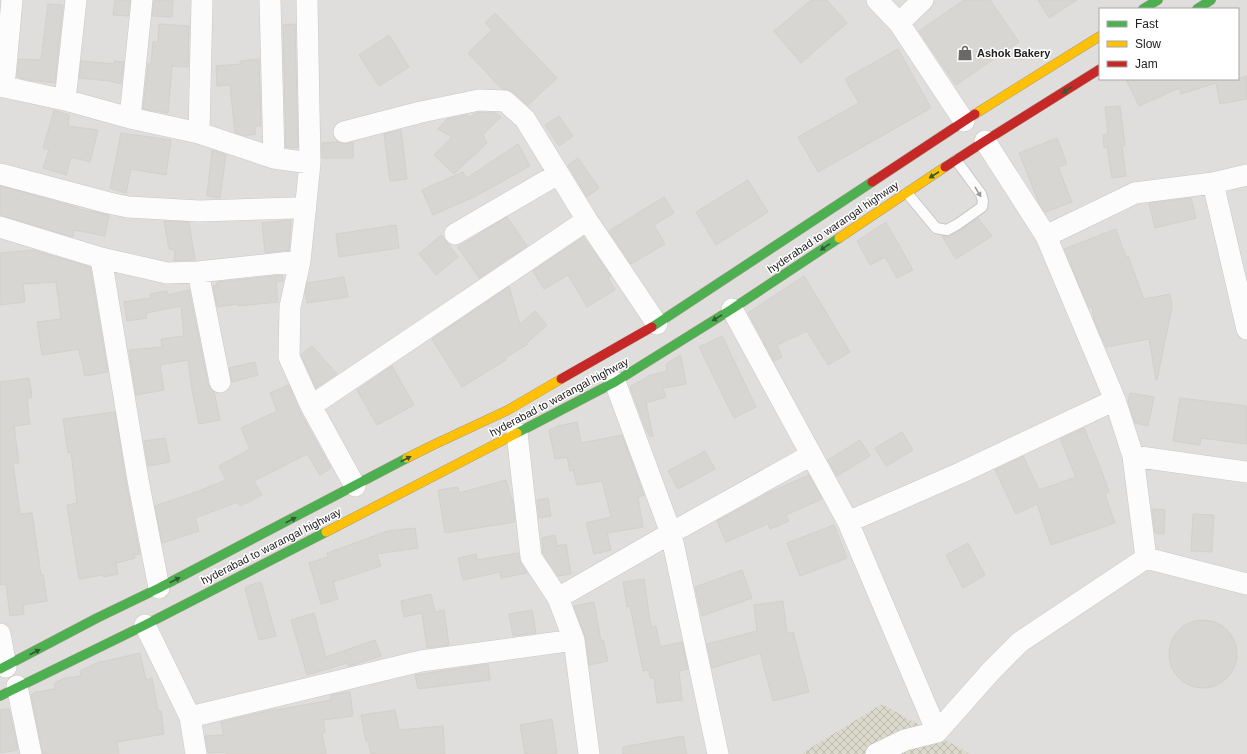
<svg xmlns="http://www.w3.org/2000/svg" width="1247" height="754" viewBox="0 0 1247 754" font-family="Helvetica,sans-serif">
	<defs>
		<pattern id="construction-cross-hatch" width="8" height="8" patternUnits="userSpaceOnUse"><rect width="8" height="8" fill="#dad9cb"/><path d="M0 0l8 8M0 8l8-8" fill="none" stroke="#bbbaae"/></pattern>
	</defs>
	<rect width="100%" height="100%" fill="#f0eeea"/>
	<!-- residential -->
	<path fill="#dfdedc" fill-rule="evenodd" d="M0,0H1247V754H0ZM1100,9H1238V79H1100Z"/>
	<!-- construction -->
	<path fill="url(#construction-cross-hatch)" d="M882,704L970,754H801Z"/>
	<!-- building -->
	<path fill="#d8d6d3" stroke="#d4d0cb" d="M115,0H130L128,16L113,15Z
		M154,0H173L172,17L152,16Z
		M811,0H827L847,23L801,63L774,31Z
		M964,0H990L1019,42L956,85L919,31Z
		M1038,0H1077L1049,18Z
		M48,4L63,5L55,83L29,80L17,77L19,59L41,60Z
		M495,13L557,78L528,105L513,92L506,89H502L468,53L492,30L485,23Z
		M159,24L189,26L188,67L172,66L168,113L143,109L148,64H151L153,42H158Z
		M295,24L298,147L291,148H286L283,25Z
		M389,35L409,67L379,86L359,55Z
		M898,49L931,108L818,172L798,137L859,103L845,79Z
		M259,59L261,126H254L256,134L245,136L235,133L230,85L217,86L216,66L241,64L240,61Z
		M81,61L114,64V61L124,62L121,84L110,81L79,78Z
		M1247,76V99L1220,104L1216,83L1181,94L1179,88L1139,106L1126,79H1238Z
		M1120,106L1125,145L1122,146L1126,176L1112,178L1107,147L1104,148L1103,135L1108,134L1105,107Z
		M54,110L69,115L68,126L98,130L90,162L71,157L66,175L43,168L49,150L43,148Z
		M478,112L495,113L501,117L483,135L487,143L454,174L434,155L452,137L438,129L447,119L467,115L470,117Z
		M559,116L573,136L559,146L545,125Z
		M401,130L407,179L390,181L384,134Z
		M121,133L171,140L166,175L131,169L126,193L110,188Z
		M1057,138L1067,164L1058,167L1072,202L1045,212L1039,203L1019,153Z
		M339,142L347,144L353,142V158H322V143Z
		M518,144L530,166L476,196L433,215L422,190L463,172L467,178Z
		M212,150L226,155L220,198L207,196Z
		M578,158L599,188L587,197L568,165Z
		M748,180L768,212L716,245L696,212Z
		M0,186L79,208V209L109,215L105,236L74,230L73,237L0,215Z
		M664,197L674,213L654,225L665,244L631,264L609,231Z
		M1191,198L1196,218L1155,228L1149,203Z
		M507,217L527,246L479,278L458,247Z
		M978,218L992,236L956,259L942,236H950L962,229Z
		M291,220L289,250L265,253L262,223Z
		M164,221L189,222L195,260L174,261L175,250L169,249Z
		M886,222L913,270L897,278L885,257L870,265L857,241Z
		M396,225L399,248L339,257L336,234Z
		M1116,229L1126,257L1128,256L1144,299L1170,294L1172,307L1157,380H1156L1149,339L1106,347L1094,320L1092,307L1089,308L1064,249Z
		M441,235L458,257L436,275L419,254Z
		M583,237L611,276L608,278L615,290L587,307L568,275L544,289L533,271Z
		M33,250L90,267L108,372L85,376L81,357H80L79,349L42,355L37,322L61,319L56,282L23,284L25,302L0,305V253Z
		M282,275L283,281L276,282L278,302L238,306V304L217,307L213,286L217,285V282Z
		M804,276L850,352L828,365L807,331L777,345L782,357L774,361L748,313Z
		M344,277L348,297L307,303L305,293L307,283Z
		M509,287L520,324L535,311L547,325L527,343L528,344L505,358L506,360L462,387L432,339Z
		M189,290L208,384L211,390L214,392L220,420L199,424L192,390L188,360L160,365L164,390L136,395L129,350L162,347L161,339L184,336L181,306L146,313L147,318L127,321L124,302L151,298L150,294L167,291L168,295Z
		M722,336L756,407L734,418L699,347Z
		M312,346L337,374L316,388L301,355Z
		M679,356H681L686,384L663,388L666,397L646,403L653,436L650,437L645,427L630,387L646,378L648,376L667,371L666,364Z
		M255,362L258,375L232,382L229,368Z
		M392,366L414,405L377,425L357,390Z
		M29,378L32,397L27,398L30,424L14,426L19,463H13L20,514L32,513L41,575H43L47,601L23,605L24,614L10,616L6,584L0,585V382Z
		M289,385L300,412L331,468L320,475L307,454L254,481L262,495L240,506L238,502L195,518L199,531L162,543L155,506L199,491L226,480L219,466L250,449L241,428L277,411L270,393Z
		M1130,393L1154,397L1148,426L1135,423L1128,402Z
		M1180,398L1247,406V444L1201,438L1200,445L1173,441Z
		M115,412L126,482L140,554L134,555L135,558L116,563L118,574L104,577L103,575L79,579L67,505L77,503L71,452L68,453L63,419Z
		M577,422L581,443L622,435L644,495L638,497L643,527L607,533L611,550L594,554L586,523L611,517L602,481L577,485L573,470L570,471L567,457L555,459L549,430L558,426Z
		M1084,428L1099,464L1109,492L1105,494L1115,523L1051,545L1037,504L1016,514L995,470L1023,456L1039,490L1076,477L1060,439Z
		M902,432L913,450L886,466L875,448Z
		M165,438L170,462L148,466L144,441Z
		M860,440L870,456L837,476L828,460Z
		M705,451L715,469L678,489L668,471Z
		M809,475L822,499L786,515L789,521L770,529L768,524L726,542L717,521L768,493Z
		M506,480L513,503L515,522L445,533L438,490L458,487L459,493Z
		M548,498L551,516L539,518L537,500Z
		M1152,509L1165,510L1164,534L1155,533Z
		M1193,514L1214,515L1212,552L1191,551Z
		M834,525L847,558L800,576L787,543Z
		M415,528L418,548L377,554L381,566L333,582L338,599L321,604L309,563L328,557L327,553L388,531Z
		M555,535L557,546L566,544L571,574L558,576L543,553L542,548H543L542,538Z
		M968,543L985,575L963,588L946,555Z
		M518,553L521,563L527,573L501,578L500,572L463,580L458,558L476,554L477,560Z
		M742,570L752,598L702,616L695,587Z
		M644,579L651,627L656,626L660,647L682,642L688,669L679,671L682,700L657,703L654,678H650L649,670L643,671L630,606L627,607L623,582Z
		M261,582L276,636L259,640L245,588L250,585Z
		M431,594L435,612L444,610L449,645L427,648L422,613L404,617L401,601Z
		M783,601L787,634L793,632L809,692L773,701L760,653L712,668L707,644L757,631L754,605Z
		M594,602L601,641L603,640L608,661L589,665L585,636L574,606Z
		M532,610L536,633L513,636L509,614Z
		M314,613L326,657L375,640L381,656L356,664L348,666L347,663L307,675L291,620Z
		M1169 654a34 34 0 1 1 68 0a34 34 0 1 1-68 0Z
		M140,653L146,680L152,678L158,711H161L164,734L117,742L119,754H43L31,695L36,692L55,689L54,683L65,678L81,676L80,671L101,661V662Z
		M488,664L490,680L418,689L415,675Z
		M350,692L353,716L323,720L325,732L322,733L326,754H227V752L208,753L205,736L224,735L221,722L276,709V710L331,700V695Z
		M9,709L18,750L0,753V710Z
		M395,710L399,730L443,726L445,754H371L368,741H366L361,715Z
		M552,719L557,754H525L520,725Z
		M683,736L687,754H623V747Z"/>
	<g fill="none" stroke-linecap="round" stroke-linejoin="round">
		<!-- lane casing -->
		<g stroke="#c9c8c6" stroke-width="12">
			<path id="lane" d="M907,193L936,228L947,230L958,224L982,207L983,201L981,194L956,160"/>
		</g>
		<!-- street casing -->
		<g stroke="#c9c8c6" stroke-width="22">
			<path id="street" d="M270,0L274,158
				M307,0L310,163L300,261L290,307L289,357L311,406L355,486
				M877,0L899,23L964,121
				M899,23L923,0
				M0,86L65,100L130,118L199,133L274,158L310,163
				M4,87L12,0
				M65,100L76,0
				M130,118L142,0
				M344,132L421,112L479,100L505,101L525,119L587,220L657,324
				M199,133L202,0
				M0,174L109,203L128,207L199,211L293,208H306
				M1213,183L1247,329
				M0,227L101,258L167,273L198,272L300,261
				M455,234L558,174
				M1046,236L1135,193L1213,183L1247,175
				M101,258L138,480L159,588
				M198,272L220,382
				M732,309L848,522L960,473L1115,400
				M615,382L671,533L718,754
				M311,406L587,220
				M517,433L531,557L558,598L574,640L589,754
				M1133,456L1247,472
				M848,522L937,732
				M1146,558L1247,584
				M558,598L671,533L811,455
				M145,625L190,717L196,754
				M0,634L6,667
				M17,686L31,754
				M190,717L421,661L574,640
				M876,754L905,740L937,732L992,670L1020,642L1146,558L1133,456L1115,400L1046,236L985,141"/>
		</g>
		<!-- fast casing -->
		<g stroke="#a79c86" stroke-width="10">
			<path id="fast" d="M1143,9L1158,0
				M1197,9L1211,0
				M652,327L872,182
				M517,433L615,382L732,309L839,238
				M0,669L97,618L159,588L407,458
				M0,696L145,625L326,532"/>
		</g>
		<!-- slow casing -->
		<g stroke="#a79c86" stroke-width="10">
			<path id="slow" d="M975,114L1100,36
				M839,238L945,167
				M407,458L431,446L508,410L561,379
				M326,532L517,433"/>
		</g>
		<!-- jam casing -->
		<g stroke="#a79c86" stroke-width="10">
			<path id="jam" d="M945,167L985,141L1100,69
				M872,182L975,114
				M561,379L652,327"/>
		</g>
		<!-- lane -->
		<use href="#lane" stroke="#fdfcfc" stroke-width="10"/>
		<!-- street -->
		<use href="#street" stroke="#fdfcfc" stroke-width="21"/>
		<!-- fast -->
		<use href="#fast" stroke="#4caf50" stroke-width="9"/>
		<!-- slow -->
		<use href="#slow" stroke="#ffc107" stroke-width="9"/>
		<!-- jam -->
		<use href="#jam" stroke="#c62828" stroke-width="9"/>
	</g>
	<!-- one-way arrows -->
	<defs><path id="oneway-solid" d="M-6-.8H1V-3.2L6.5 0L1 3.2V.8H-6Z"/></defs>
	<g fill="#335a34">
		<use href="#oneway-solid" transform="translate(1067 90) rotate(148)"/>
		<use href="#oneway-solid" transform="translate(934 175) rotate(147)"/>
		<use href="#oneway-solid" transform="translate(825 247) rotate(146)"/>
		<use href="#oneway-solid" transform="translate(717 318) rotate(149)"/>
		<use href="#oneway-solid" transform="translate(406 459) rotate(-28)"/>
		<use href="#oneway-solid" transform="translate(291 520) rotate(-27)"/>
		<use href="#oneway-solid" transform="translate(175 580) rotate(-27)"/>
		<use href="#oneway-solid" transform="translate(35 652) rotate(-28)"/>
	</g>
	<use fill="#9a9a9a" href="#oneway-solid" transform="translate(978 192) rotate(59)"/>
	<!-- icons -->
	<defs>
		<g id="shop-bare" transform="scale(1.2)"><path d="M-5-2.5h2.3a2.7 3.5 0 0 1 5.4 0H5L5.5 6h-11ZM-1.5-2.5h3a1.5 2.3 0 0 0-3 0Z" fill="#6a6968" stroke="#fff" stroke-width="2.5" paint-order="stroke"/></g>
	</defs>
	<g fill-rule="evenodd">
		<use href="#shop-bare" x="965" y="53"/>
	</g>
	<g text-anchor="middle" stroke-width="3" stroke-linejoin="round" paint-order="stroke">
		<!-- poi labels -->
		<g font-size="11" font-weight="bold" fill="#222" stroke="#fff" text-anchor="start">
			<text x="977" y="57">Ashok Bakery</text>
		</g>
		<!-- street labels -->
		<g font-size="11" fill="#222" stroke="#fff">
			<text transform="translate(833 227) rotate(-34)" y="4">hyderabad to warangal highway</text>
			<text transform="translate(559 397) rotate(-28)" y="4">hyderabad to warangal highway</text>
			<text transform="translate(271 546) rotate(-27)" y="4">hyderabad to warangal highway</text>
		</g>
	</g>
	<!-- legend -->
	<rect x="1099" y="8" width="140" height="72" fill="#ffffff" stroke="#a7a7a7"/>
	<rect x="1107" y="21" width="20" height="6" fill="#4caf50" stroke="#a7a7a7"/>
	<text x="1135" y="28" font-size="12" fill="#222222">Fast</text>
	<rect x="1107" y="41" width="20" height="6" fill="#ffc107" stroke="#a7a7a7"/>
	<text x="1135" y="48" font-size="12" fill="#222222">Slow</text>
	<rect x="1107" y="61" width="20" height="6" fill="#c62828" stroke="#a7a7a7"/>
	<text x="1135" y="68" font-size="12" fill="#222222">Jam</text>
</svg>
